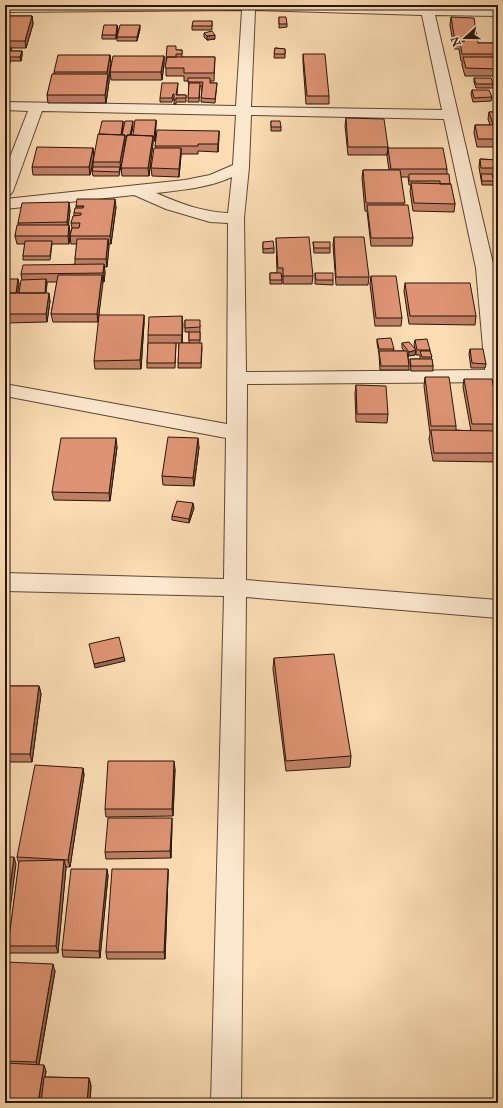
<svg xmlns="http://www.w3.org/2000/svg" width="503" height="1108" viewBox="0 0 503 1108" font-family="'IM FELL Great Primer',serif">
	<rect width="100%" height="100%" fill="#fbdcb3"/>
	<filter id="stains"><feTurbulence type="fractalNoise" baseFrequency=".005" numOctaves="4"/><feColorMatrix values="0 0 0 0 .2 0 0 0 0 .09 0 0 0 0 .02 0 0 0 .5 -.17"/></filter>
	<radialGradient id="worn" r=".72"><stop offset=".6" stop-color="#630" stop-opacity="0"/><stop offset="1" stop-color="#630" stop-opacity=".3"/></radialGradient>
	<g fill="none" stroke-linecap="round" stroke-linejoin="round">
		<!-- street casing -->
		<g stroke="#5c4833" stroke-width="2">
			<path id="street" d="M5,5H362L498,8V16L435,15L494,268L498,311V382L247,384L246,580L498,600V618L246,597L241,1103H211L224,596L5,591V573L224,579L226,438L5,396V384L227,424L228,223L210,222L166,209L134,195L5,209V199L185,180L210,175L233,165L236,115L42,111L13,191L11,194L5,196V170L28,111L5,110V102L236,106L242,10L5,12ZM255,10L422,15L442,110L251,107ZM251,115L444,119L476,268L485,370L246,372L244,218L249,167ZM232,177L228,213C202,212 179,203 156,193C182,190 208,188 232,177Z"/>
		</g>
		<!-- street -->
		<use href="#street" fill="#fce8ce" fill-rule="evenodd"/>
	</g>
	<!-- wall -->
	<path fill="#bf7f64" stroke="#271708" d="M5,16H32L33,24L26,48H11L12,51H22V55L21,61H10L9,68H5Z
		M279,17L287,24V27L279,28Z
		M451,17L478,43H498V85H496L494,79V76H465L462,65V61H461L459,49H454L450,25Z
		M212,21V30H192V26Z
		M117,25L118,29L116,39H102V35Z
		M140,29L137,41H117V37Z
		M204,33L215,39L207,40L204,37Z
		M275,48L285,49V58H274Z
		M176,50H182V57H215L214,81H210V83H217L215,103L201,102L202,86H200L199,102H188L189,86L188,81H184V76H166V59Z
		M303,54L329,96V104H306L303,62Z
		M110,55L111,63L109,77V82L106,103H48L47,95L54,74V72Z
		M164,56V64L162,80H111L110,72Z
		M474,78L493,84V88H476L474,82Z
		M178,83L177,95H186V102H176V104H174V98H173L172,102H160V98Z
		M472,90L492,97L491,101L473,102L471,94Z
		M489,112H498V147H477L474,133L475,125H490L488,119Z
		M346,118L388,147L387,155H348L345,126Z
		M156,120V124L155,141H153L149,176H122L121,168L126,141H125L119,176H93L92,171L93,167V162L123,125L122,135L133,126L131,135H133Z
		M271,121L281,127V131H271Z
		M219,131L218,152L198,151V154H181L179,177L152,176L151,168L156,148L155,146Z
		M93,148L94,156L90,175H33L32,167Z
		M388,148L447,169V174L450,184L455,204L454,212L413,211L410,191L411,185H409L408,177H401L404,205L413,238L412,246H371L367,211H365L362,178L363,170H389L387,156Z
		M480,159L498,160V176H492L494,181L493,185H482L479,167Z
		M76,206L116,207L111,244H109L107,267H104L105,272L104,282H102L98,322H53L51,314L57,282H47L46,293L50,301L47,322L5,323V282L18,279L19,284L17,293H19L22,280L21,274L75,264V259L77,244H71L70,236L72,228L71,223L74,216V213L76,208Z
		M70,210L68,225H69L70,233L69,244H52L50,260H23V256L25,244H17L15,236L18,225V223Z
		M334,237L369,277L368,285H336L333,245Z
		M276,238L313,276L312,284H283V276H282V284H270V273H277Z
		M263,242L274,248V253H263Z
		M313,242L330,248V253H314Z
		M315,273L333,280V285L315,284Z
		M371,276L402,318L401,326H375L370,284Z
		M405,283L476,316L475,325L409,324L404,291Z
		M144,315V323L141,369H95L94,361Z
		M182,316V343H189V332H185V320L200,325V343L202,347L201,368H178L179,343H176L175,368H147V363L148,343V335Z
		M377,339L394,349L393,351H404L402,348V343L415,349L414,344L415,340L430,350L433,366V371H411L410,363V359H420V355H416V351L415,355L408,356L409,366V370H380L379,354L377,343Z
		M470,349L486,364L485,368H471L469,354Z
		M425,377L456,426V430L471,431L463,387L464,379L498,411V462L433,461L429,439L430,434L424,386Z
		M356,385L388,414L387,423L356,422L355,394Z
		M117,447L110,501L54,500L52,492Z
		M199,447L194,486L163,485L162,476Z
		M194,508L189,523L172,520V516Z
		M274,658L351,756L350,767L286,771L273,669Z
		M5,686H39L41,694L32,762H5Z
		M83,768L84,775L70,867H66L58,953H10L8,946L19,864L17,857Z
		M175,769L173,816L106,817L105,809Z
		M172,825L171,858L106,859L105,852Z
		M107,869L108,876L100,958L63,957L62,950Z
		M168,869V876L165,959H107L106,952Z
		M5,962L55,971L39,1065L46,1071L45,1077L89,1078L91,1086L90,1103H5Z"/>
	<!-- shaded-wall -->
	<path fill="#9b6851" stroke="#271708" d="M32,16L33,24L26,48L25,41Z
		M117,25L118,29L116,39V35Z
		M140,25V29L137,41V37Z
		M215,35V39L207,40V36Z
		M22,51V55L21,61L20,57Z
		M110,55L111,63L109,77V82L106,103L105,95L108,77L107,72Z
		M164,56V64L162,80L161,72Z
		M10,58V62L9,68V64Z
		M156,120V124L155,141L154,137Z
		M123,121V125L121,141V136Z
		M133,121V126L130,141V137Z
		M219,131V139L218,152V144Z
		M125,135V143L121,170L120,162Z
		M153,136V144L149,176L148,168Z
		M93,148L94,156L90,175L89,167Z
		M181,148V156L179,177V169Z
		M115,199L116,207L111,244L110,236Z
		M69,202L70,210L68,231L67,222Z
		M69,225L70,233L69,244L68,236Z
		M108,239L109,247L107,267L106,259Z
		M104,264L105,272L104,282L103,273Z
		M102,275L103,283L98,322L97,314Z
		M18,279L19,284L17,298L16,294Z
		M46,279L47,284L45,299V294Z
		M49,293L50,301L47,322L46,314Z
		M144,315V323L141,369L140,360Z
		M182,316L183,325L182,343Z
		M416,350L415,355L408,356L409,352Z
		M116,438L117,447L110,501L109,493Z
		M198,438L199,447L194,486L193,478Z
		M193,503L194,508L189,523V519Z
		M124,657L125,661L95,668L94,664Z
		M39,686L41,694L32,762L30,754Z
		M174,761L175,769L173,816L172,809Z
		M83,768L84,775L70,867L68,860Z
		M172,818V825L171,858L170,851Z
		M14,857L16,864L5,949V925Z
		M64,860L66,868L58,953L56,946Z
		M107,869L108,876L100,958L99,951Z
		M168,869V876L165,959L164,952Z
		M53,964L55,971L38,1069L36,1062Z
		M44,1065L46,1071L41,1103H38Z
		M89,1078L91,1086L90,1103H87Z"/>
	<!-- building -->
	<path fill="#de9474" stroke="#271708" d="M5,16H32L25,41H5Z
		M279,17H286L287,24H279Z
		M451,17L474,18L478,43H498V54H462L460,42L465,41H455Z
		M193,21H212V26H192Z
		M104,25H117L116,35H102Z
		M120,25H140L137,37H117Z
		M212,31L215,35L207,36L204,33Z
		M167,46H176V50H182V54H176V57H167L166,59Z
		M5,47H11L10,51H22L20,57H5Z
		M275,48L285,49V54H274Z
		M303,54H325L329,96H307Z
		M58,55H110L107,72H54Z
		M113,56H164L161,72H110Z
		M167,57H215L214,73H184V68H165Z
		M463,57H498V69L466,68Z
		M5,58H10L9,64H5Z
		M52,74H108L105,95H47Z
		M495,75H498V81H497Z
		M188,78H210V83H217L215,99L201,98L203,82H188Z
		M474,78H491L493,84H476Z
		M162,83H178L176,95H186V98H176V100H174V94H173L172,98H160Z
		M189,83H200L199,98H188Z
		M472,90H489L492,97L474,98Z
		M489,112H498V139H478L475,125H493Z
		M346,118L384,119L388,147H348Z
		M135,120H156L154,137H153V136L133,135Z
		M102,121H123L121,135L99,134Z
		M125,121H133L130,135H127V137H125V135H122Z
		M271,121H280L281,127H271Z
		M157,130L219,131L218,144H198V146H155Z
		M98,134L125,135L120,162H93Z
		M127,135L153,136L148,168H121Z
		M37,147L93,148L89,167H32Z
		M154,148H181L179,169L151,168Z
		M388,148H443L447,169H391Z
		M480,159L498,160V168H481Z
		M93,167H120L119,172L92,171Z
		M363,170H400L405,203H366Z
		M409,174H449L450,184H440V181H409Z
		M481,174H492L494,181H482Z
		M411,183L451,184L455,204L414,203Z
		M77,199H115L110,236H70L72,228H79L80,223H71L73,216L81,215V213H74L75,208H83L84,206H76Z
		M69,202L67,222L18,223L22,203Z
		M367,205H408L413,238H371Z
		M17,225H69L68,236H15Z
		M309,237L313,276H283V268H278L276,238Z
		M334,237H364L369,277H336Z
		M77,239H108L106,259H75Z
		M25,241H52L50,256H23Z
		M273,241L274,248L263,249V242Z
		M313,242H330V248H314Z
		M104,264L103,273L21,274L23,265Z
		M270,273H281L282,280H270Z
		M315,273H333V280H316Z
		M58,275H102L97,314H51Z
		M371,276H396L402,318H376Z
		M6,279H18L16,293H5Z
		M46,279L45,293H19L21,280Z
		M405,283H470L476,316H410Z
		M5,293H49L46,314H5Z
		M99,315H144L140,360L94,361Z
		M182,316V335H148L149,317Z
		M185,320H200V327L185,328Z
		M189,332H200V340H189Z
		M391,338L394,349H379L377,339Z
		M427,339L430,350H417L415,340Z
		M409,342L416,350L409,352L402,343Z
		M148,343H176L175,363H147Z
		M179,343H202L201,363H178Z
		M470,349H483L486,364L472,363Z
		M379,351H407L409,366H381Z
		M420,351H430L432,357H422Z
		M410,359H432L433,366H411Z
		M425,377H449L456,426H431Z
		M464,379H492L498,411V424H472Z
		M356,385L386,386L388,414H357Z
		M431,430L498,431V453H434Z
		M168,437L198,438L193,478L162,476Z
		M61,438H116L109,493L52,492Z
		M177,501L193,503L189,519L172,516Z
		M119,637L124,657L94,664L89,644Z
		M334,654L351,756L286,761L274,658Z
		M5,686H39L30,754H5Z
		M108,761H174L172,809H105Z
		M35,765L83,768L68,860L17,857Z
		M108,818H172L170,851L105,852Z
		M5,857H14L5,925Z
		M64,860L56,946H8L19,861Z
		M71,869H107L99,951L62,950Z
		M112,869H168L164,952H106Z
		M5,962L53,964L36,1062L5,1061Z
		M5,1063L44,1065L38,1103H5Z
		M44,1077L89,1078L87,1103H41Z"/>
	<!-- margin -->
	<rect width="503" height="1108" fill="none" stroke="#fbdcb3" stroke-width="20"/>
	<rect x="6" y="6" width="491" height="1096" fill="none" stroke="#271708" stroke-width="2"/>
	<rect x="10" y="10" width="483" height="1088" fill="none" stroke="#271708"/>
	<!-- north arrow -->
	<g transform="translate(465 38) rotate(249)" stroke="#fce8ce" stroke-width="3" paint-order="stroke">
	<path d="M0-3L7 15L0 10L-7 15Z" fill="#271708"/>
	<text y="-6" font-size="11" font-weight="bold" text-anchor="middle" fill="#271708">N</text>
	</g>
	<rect width="100%" height="100%" filter="url(#stains)"/>
	<rect width="100%" height="100%" fill="url(#worn)"/>
</svg>
